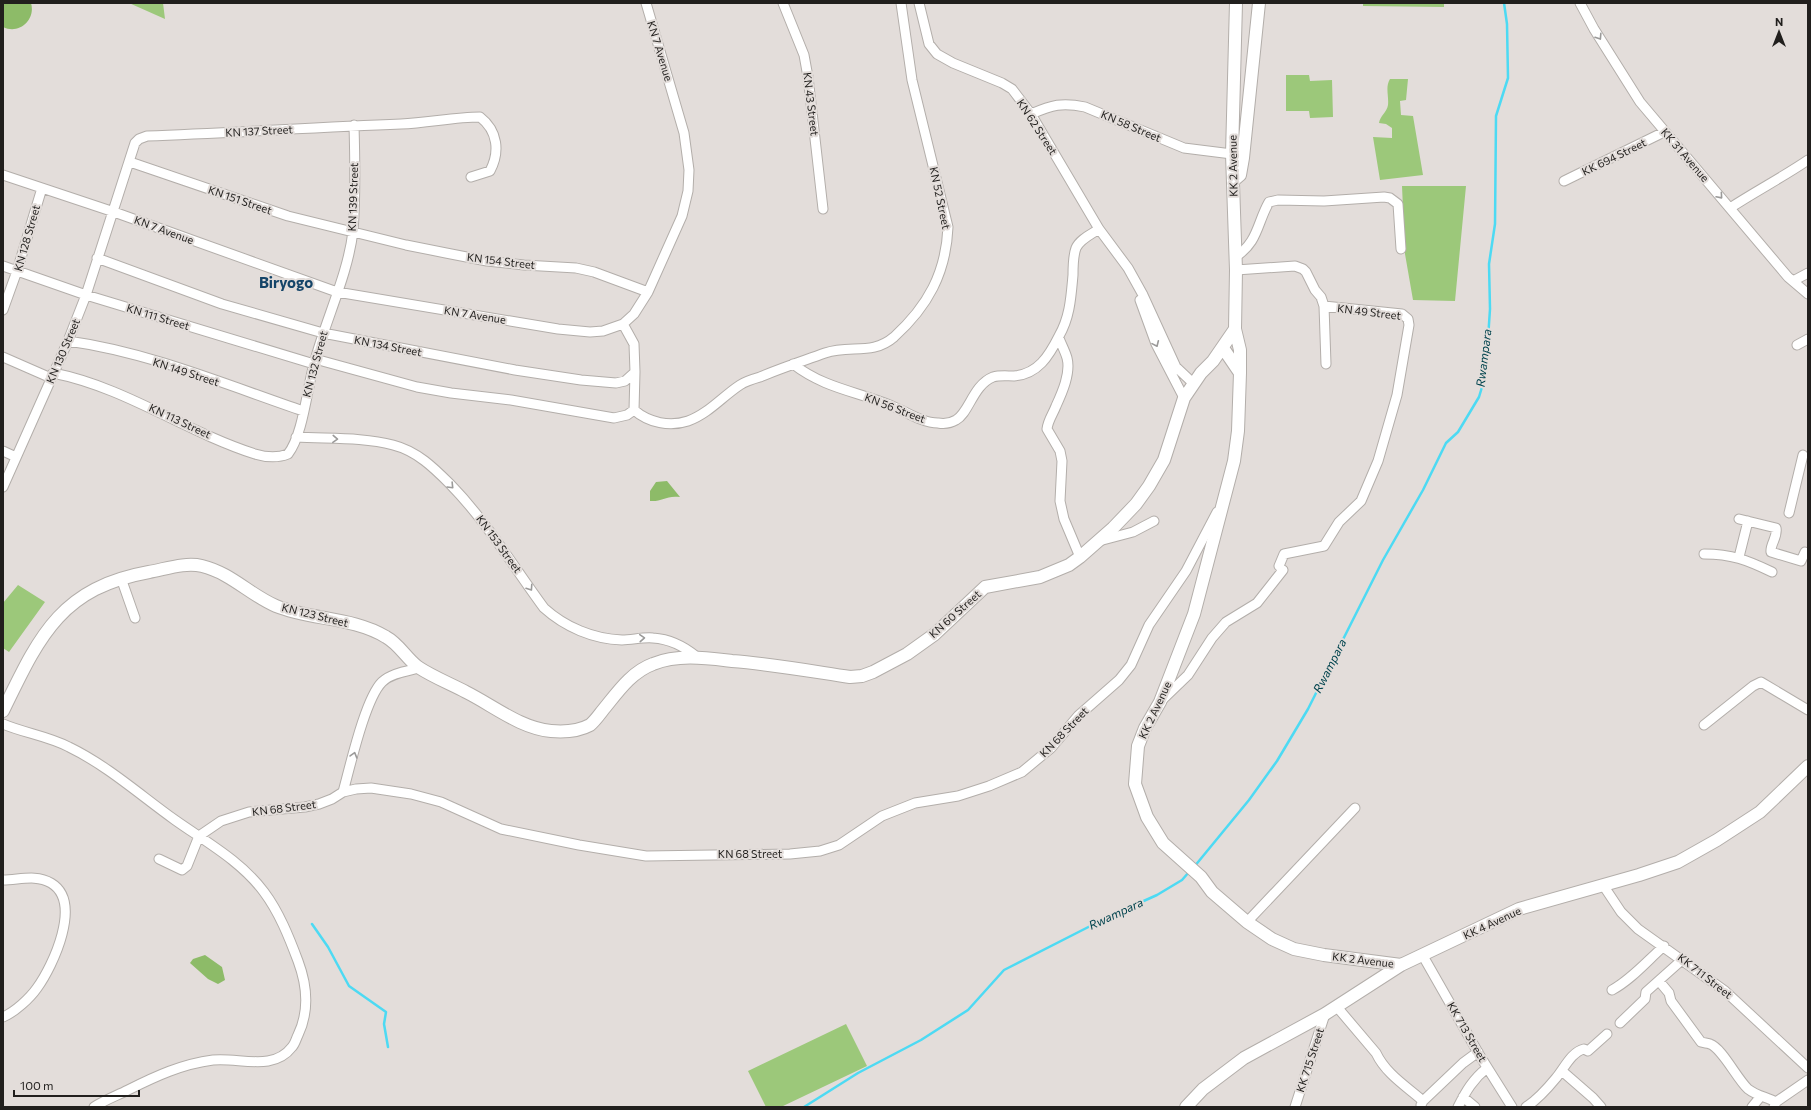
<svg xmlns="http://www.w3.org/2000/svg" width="1811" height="1110" viewBox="0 0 1811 1110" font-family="Commissioner,sans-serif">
	<rect width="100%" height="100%" fill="#e3ddda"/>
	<!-- green -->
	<path fill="#9cc87a" d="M129,3H163L165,19Z
		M1363,3H1444V7L1363,6Z
		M1286,75H1309L1310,81L1332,80L1333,117L1310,118L1309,111H1286Z
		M1390,79H1408L1406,100L1400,101L1401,115L1413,116L1423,175L1380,180L1373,137L1392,138V128L1386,124L1379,123C1380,116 1387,112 1388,105C1389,96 1385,87 1390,79Z
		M1402,186H1466L1455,301L1413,300L1405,254Z
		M18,585L45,602L9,652L3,648V603Z
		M846,1024L867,1066L781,1107H766L748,1071Z"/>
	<!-- forest -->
	<path fill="#8dbb68" d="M3,3H31C36,20 19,35 3,27Z
		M667,481L680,497C666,495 662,502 650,501V491L656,482Z
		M205,955L222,967L225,980L218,984L208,979L190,963L193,959Z"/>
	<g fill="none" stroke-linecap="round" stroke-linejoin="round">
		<!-- stream -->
		<path stroke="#4ddaf3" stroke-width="2.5" d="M1194,867L1249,800L1277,761L1308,709L1383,560L1423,490L1446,443L1458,432L1479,397L1482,387V370L1488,339L1490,309L1489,264L1495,224L1496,116L1508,78L1507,24L1504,3
			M312,924L328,947L349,986L386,1012L384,1024L388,1047
			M804,1107L858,1073L921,1040L968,1010L1004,970L1108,917L1157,895L1182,880L1189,872"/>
		<!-- minor casing -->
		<g stroke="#b3aeaa" stroke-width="11">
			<path id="minor" d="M783,3L804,55L808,77L823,209
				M919,3L929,44L937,54L953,63L1002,83L1012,89L1031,114L1099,229L1128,268L1143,295L1176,367L1194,384
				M1580,3L1594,29L1640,102L1788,277L1808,294
				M1031,114C1052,105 1062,102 1085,107L1184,148L1232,154
				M130,162L288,216L406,245L446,253L487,261L524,265L576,268L594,272L648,292
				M3,175L114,212L337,292L558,329L590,332L603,331L623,324L634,314L648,292L682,216L688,191L689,170L684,133L646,3
				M1564,181L1664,132
				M1730,208C1756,191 1783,177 1808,160
				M1235,257C1258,243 1257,223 1269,202L1278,200L1324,201L1384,197L1390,198L1398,204L1401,249
				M97,258L222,304L323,333L515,370L581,380L616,383L625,381L635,372L634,344L623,324
				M3,266L86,295L314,364
				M1236,270L1295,266L1303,269L1306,272L1315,290L1321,297L1324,306L1402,314L1408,319L1409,325L1397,395L1378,461L1361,501L1339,522L1324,546L1284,554L1279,566
				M1793,281L1808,273
				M1140,300L1156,344L1184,398
				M1324,306L1326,364
				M3,310L17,271L42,188
				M1059,338C1061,344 1065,351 1067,358C1071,373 1062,393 1056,406C1053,414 1048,420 1047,429L1060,451L1062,461L1060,501L1064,519L1080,557
				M68,341C148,352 227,385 303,411
				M1797,345L1808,339
				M3,357L51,378
				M315,359L417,387L451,393L511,400L614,418L627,415L634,410
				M793,364C824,388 855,391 890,405C905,411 922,423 938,423C944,424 951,423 956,420C969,413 973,385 993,377C1000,375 1007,376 1014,376C1038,374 1049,356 1059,336C1070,317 1071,297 1073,275C1073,266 1073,256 1076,248C1080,239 1092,234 1099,229
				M635,372L634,410C649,423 670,427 688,421C708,414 723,396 740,385C746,381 753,379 760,377C781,368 803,361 825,353C850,344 872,356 894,337C928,306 946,273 948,227L912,80L901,3
				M53,373C125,387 186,432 255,454C265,457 278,458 288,454C303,435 307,389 314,364C325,321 348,275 353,231C356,196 355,160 354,125
				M296,437C328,439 363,437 393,445C417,451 434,468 450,484C487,522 513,566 544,608C565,627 593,639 622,640C632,640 643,637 653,638C669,639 685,647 697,657
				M3,451L16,457
				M3,487L68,341L86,295L135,143L139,139L147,136C232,133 317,127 401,124C428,123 454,117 480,117C498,131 500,152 490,171L471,177
				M1789,513L1803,455
				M1739,519L1776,528C1778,537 1770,544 1771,552L1801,561L1805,552
				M1099,541L1133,532L1154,521
				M1704,554C1732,554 1747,560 1772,572
				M1739,557L1748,521
				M121,578L135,618
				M1161,701L1188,675L1212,638L1226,622L1257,603L1283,570
				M3,724C24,733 48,736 69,747C108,766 140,795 175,820C206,842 241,861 264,892C279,912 289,937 298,961C307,985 310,1010 298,1035C296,1039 295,1044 292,1047C273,1072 239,1057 213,1060C182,1064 156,1076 128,1090C116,1096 105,1100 94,1107
				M1704,725L1753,686L1761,682L1808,710
				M343,792C350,767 365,699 382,682C391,673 408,671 419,668
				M159,859L182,870L187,866L199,836L221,821L249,812L305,807L319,804L332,799L343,792L356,789L371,788L411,794L441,802L501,829L579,845L646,856L790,854L820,851L839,845L882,816L915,803L958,796L989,786L1022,772L1051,748L1078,716L1119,680L1131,665L1149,625L1186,571L1217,512
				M3,880C19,880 36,874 51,883C83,902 53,966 37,988C30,998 15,1012 3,1017
				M1603,885L1621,912L1638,929L1725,991L1808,1068
				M1247,922L1355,808
				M1423,956L1480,1056L1512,1107
				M1659,981L1669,993L1671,1001L1701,1042C1704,1043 1708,1043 1710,1044C1722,1048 1737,1079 1748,1089C1757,1096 1767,1097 1776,1102
				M1612,990C1632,979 1647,961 1664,946
				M1337,1007L1376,1053C1386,1074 1406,1086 1423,1101
				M1620,1023L1645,999L1646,992L1683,959
				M1562,1071L1593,1098L1601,1107
				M1463,1097L1475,1107
				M1421,1105L1423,1101L1463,1063L1478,1052
				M1295,1107L1325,1014
				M1458,1107C1466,1091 1473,1079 1487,1068
				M1526,1107C1537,1100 1547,1089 1556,1078C1564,1069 1571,1052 1584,1049L1588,1051L1607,1034
				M1752,1107L1761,1096
				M1774,1107L1776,1102L1808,1080"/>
		</g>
		<!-- major casing -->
		<g stroke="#b3aeaa" stroke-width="14">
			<path id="major" d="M1233,181L1240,175L1243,158L1259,3
				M1235,329L1240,350V373L1238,431L1234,461L1194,614L1160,702L1145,728L1138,746L1135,784L1147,817L1163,843L1201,877L1212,892L1247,922L1272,939L1294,949L1324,955L1401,965
				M1223,348L1240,373
				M3,711C39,637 60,588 149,572C166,569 185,562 202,566C231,573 250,595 276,606C311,620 353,617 386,637C399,644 406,658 418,667C433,677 451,684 466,692C494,706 520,728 551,731C563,732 579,731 590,725C595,721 599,715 603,710C617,693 631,672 653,664C678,654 706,658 732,661C771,664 810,671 850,677L862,676L873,672L907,654L935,634L985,587L1040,577L1069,565L1080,557L1113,528L1136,504L1149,486L1164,460L1184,398L1201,373L1213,361L1235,329L1236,270L1232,154L1236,3
				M1186,1107L1203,1089L1244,1058L1325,1014L1401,965L1519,909L1639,875L1678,862L1717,840L1760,812L1808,766"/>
		</g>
		<!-- minor -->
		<use href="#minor" stroke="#fff" stroke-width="9"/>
		<!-- major -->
		<use href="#major" stroke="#fff" stroke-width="12"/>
	</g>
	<!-- one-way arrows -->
	<defs><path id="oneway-chevron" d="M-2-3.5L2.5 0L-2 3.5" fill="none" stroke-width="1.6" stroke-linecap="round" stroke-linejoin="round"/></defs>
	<g stroke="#9b9a99">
		<use href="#oneway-chevron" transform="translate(1599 37) rotate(57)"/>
		<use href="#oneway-chevron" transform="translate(1720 196) rotate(49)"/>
		<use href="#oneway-chevron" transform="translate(1156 344) rotate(66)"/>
		<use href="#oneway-chevron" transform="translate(335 439) rotate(3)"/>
		<use href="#oneway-chevron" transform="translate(451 486) rotate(46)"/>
		<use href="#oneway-chevron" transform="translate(530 588) rotate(56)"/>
		<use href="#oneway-chevron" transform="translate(642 638) rotate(-4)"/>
		<use href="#oneway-chevron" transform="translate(354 755) rotate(-74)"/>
	</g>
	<g text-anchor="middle" stroke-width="4" stroke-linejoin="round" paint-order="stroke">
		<!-- street labels -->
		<g font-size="11" fill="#211f1d" stroke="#e3ddda">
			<text transform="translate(660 51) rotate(73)" y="4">KN 7 Avenue</text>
			<text transform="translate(811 104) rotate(83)" y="4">KN 43 Street</text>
			<text transform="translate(1131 126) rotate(23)" y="4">KN 58 Street</text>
			<text transform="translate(1037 127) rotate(57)" y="4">KN 62 Street</text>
			<text transform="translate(259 131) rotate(-3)" y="4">KN 137 Street</text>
			<text transform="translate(1685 155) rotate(49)" y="4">KK 31 Avenue</text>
			<text transform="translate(1614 157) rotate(-26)" y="4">KK 694 Street</text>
			<text transform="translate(1233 166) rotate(-91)" y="4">KK 2 Avenue</text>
			<text transform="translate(353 197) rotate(-88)" y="4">KN 139 Street</text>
			<text transform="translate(940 198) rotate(78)" y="4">KN 52 Street</text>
			<text transform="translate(240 200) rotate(19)" y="4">KN 151 Street</text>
			<text transform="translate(164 230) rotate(20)" y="4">KN 7 Avenue</text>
			<text transform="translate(27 238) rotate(-74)" y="4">KN 128 Street</text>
			<text transform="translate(501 261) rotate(7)" y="4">KN 154 Street</text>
			<text transform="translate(1369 312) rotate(7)" y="4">KN 49 Street</text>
			<text transform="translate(475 315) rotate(9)" y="4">KN 7 Avenue</text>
			<text transform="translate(158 317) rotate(17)" y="4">KN 111 Street</text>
			<text transform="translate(388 346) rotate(11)" y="4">KN 134 Street</text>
			<text transform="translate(63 351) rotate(-67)" y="4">KN 130 Street</text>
			<text transform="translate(315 364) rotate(-75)" y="4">KN 132 Street</text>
			<text transform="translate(186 372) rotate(18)" y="4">KN 149 Street</text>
			<text transform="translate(895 408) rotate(21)" y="4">KN 56 Street</text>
			<text transform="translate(180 421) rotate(25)" y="4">KN 113 Street</text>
			<text transform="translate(499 544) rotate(54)" y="4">KN 153 Street</text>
			<text transform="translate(955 614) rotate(-42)" y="4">KN 60 Street</text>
			<text transform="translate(315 615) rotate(14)" y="4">KN 123 Street</text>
			<text transform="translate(1155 710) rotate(-65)" y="4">KK 2 Avenue</text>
			<text transform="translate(1064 732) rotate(-46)" y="4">KN 68 Street</text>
			<text transform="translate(284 808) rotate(-7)" y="4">KN 68 Street</text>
			<text x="750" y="858">KN 68 Street</text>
			<text transform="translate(1492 923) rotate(-25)" y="4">KK 4 Avenue</text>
			<text transform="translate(1363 960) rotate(7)" y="4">KK 2 Avenue</text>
			<text transform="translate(1705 976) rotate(38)" y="4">KK 711 Street</text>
			<text transform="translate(1467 1032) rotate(60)" y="4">KK 713 Street</text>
			<text transform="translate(1310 1060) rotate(-72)" y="4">KK 715 Street</text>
		</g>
		<!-- water labels -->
		<g font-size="12" font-style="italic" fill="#00434d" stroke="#e3ddda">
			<text transform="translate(1484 358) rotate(-83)" y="4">Rwampara</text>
			<text transform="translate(1330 666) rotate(-63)" y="4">Rwampara</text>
			<text transform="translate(1116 914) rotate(-25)" y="4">Rwampara</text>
		</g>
		<!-- district labels -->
		<g font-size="15" font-weight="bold" fill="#144468" stroke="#e3ddda">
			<text x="286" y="288">Biryogo</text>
		</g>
	</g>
	<!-- border -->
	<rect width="1811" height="1110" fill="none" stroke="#211f1d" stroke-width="8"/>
	<!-- north arrow -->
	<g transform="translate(1779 32)" stroke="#e3ddda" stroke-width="3" paint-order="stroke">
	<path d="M0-3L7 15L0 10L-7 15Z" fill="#211f1d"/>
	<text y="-6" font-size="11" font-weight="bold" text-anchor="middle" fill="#211f1d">N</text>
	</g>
	<!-- scale -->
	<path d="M14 1090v6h125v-6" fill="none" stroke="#211f1d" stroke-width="2"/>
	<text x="20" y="1090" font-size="12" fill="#211f1d" stroke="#e3ddda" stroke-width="3" paint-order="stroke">100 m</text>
</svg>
